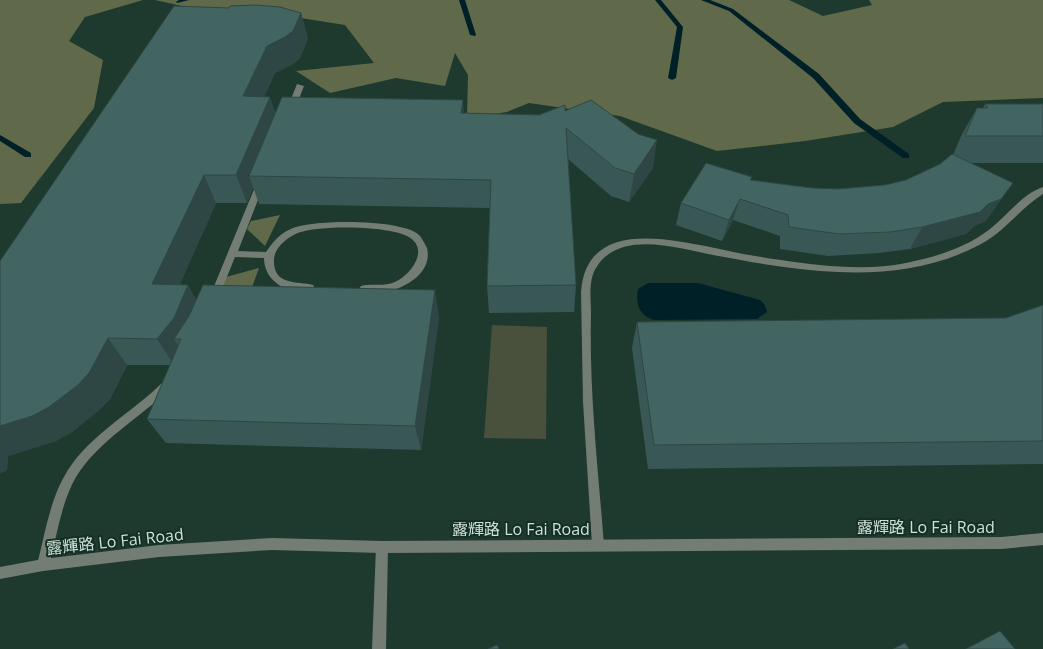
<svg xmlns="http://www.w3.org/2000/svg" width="1043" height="649" viewBox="0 0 1043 649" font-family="'Open Sans','Noto Sans TC',sans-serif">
	<rect width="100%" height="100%" fill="#1e3a2f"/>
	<!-- green -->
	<path fill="#49503b" d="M492,325L547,327L546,439L484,438Z"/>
	<!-- forest -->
	<path fill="#606a4a" d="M0,0H143L85,17L69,41L103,60L94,108L21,203L0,204Z
		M155,0H789L823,16L872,5L869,0H1043V98L943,102L893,127L805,141L717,151L620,116L529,103L507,112L467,118L468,75L455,53L445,86L396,78L330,93L296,71L374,63L345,25L263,12L213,13Z
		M280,215L265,246L247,229L251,221Z
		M259,268L247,301L218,300L226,277Z"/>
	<!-- water -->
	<path fill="#002027" d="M648,283H698L760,300L765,305L767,312L757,319L654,320C639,316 635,303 638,289Z"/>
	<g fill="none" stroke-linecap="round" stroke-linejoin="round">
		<!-- stream -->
		<path fill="#002027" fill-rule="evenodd" d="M179,0H189L177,3L176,2Z
			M459,0H465L476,35L475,36L470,35Z
			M655,0H661L683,27L676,78L672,80L668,78L677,27Z
			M701,0H710L733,9L819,74L860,119L909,154V158H903L854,123L813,78L729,11Z
			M0,135L31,153V157H25L0,141Z"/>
		<!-- lane -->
		<path fill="#747d74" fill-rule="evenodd" d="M297,84L304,86L295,109L294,111H288L287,109Z
			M261,179L265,182L238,251L266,252C273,242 280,233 291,229C313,219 402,219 419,235C422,238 425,244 427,248C435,280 385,299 361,292L359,289L361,286C372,283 384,287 395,282C411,275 431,248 407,236C387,226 323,225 301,232C290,235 274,247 274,260C273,286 297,281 313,285L315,288L313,291C291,296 264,283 264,258L235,257L218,299H212L210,296L257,182Z
			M1043,187V194C1020,208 1005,232 981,244C920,277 851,276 784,267C760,264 736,259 713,255C678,248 619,229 596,268C588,281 591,299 591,313C589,390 598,468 604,545L602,549L598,551L594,549L592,545L583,402L581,292C586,221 663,238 710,247C733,252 757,257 781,260C821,266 866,271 906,263C935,257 966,248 990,229C1007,216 1022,194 1043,187Z
			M167,381L171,382L172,385L171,388C140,418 99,440 76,477C61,503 57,536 49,565L47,569L43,571L39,569L37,565C45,534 50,498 68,470C91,434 133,412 163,382Z
			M382,541L386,543L388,547L386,649H372L376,547L378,543Z"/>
		<!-- street -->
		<path fill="#747d74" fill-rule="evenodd" d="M1043,533V545L1001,549L382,553L272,550L159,557L43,571L0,579V567L43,559L159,545L272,538L382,541L1001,537Z"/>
	</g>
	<!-- wall -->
	<path fill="#395754" d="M301,13L308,39L300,58L293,64L275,73L264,97L275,114L464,113L539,115L565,111L653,168L629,202L611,196L568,159L576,285L574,312L489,313L487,286L490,208L259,204L253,187L247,203H216L180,284L196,300L439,317L421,450L166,443L147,419L170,365H127L110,399L99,410L72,432L56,441L8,456L7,471L0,261Z
		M985,104H1043V163H970L986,221L974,226L966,234L910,249L879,253L828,256L780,249V236L733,220L722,241L676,225L681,203L751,180L812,188L838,189L885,185L906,180L940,164L953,155L962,134L977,108H983Z
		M1043,305V464L648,469L632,348L637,322L1006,318Z"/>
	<!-- shaded-wall -->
	<path fill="#2e4745" d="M301,13L308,39L300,58L293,64L275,73L252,124L243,96L267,46Z
		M270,97L279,124L249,176L253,187L247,203L236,175Z
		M463,100L465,128L461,113Z
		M657,140L653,168L629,202L634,174Z
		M204,175L216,203L168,311L152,284Z
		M1013,183L986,221L974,226L966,234L910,249L922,227Z
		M740,199L733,220L722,241L729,220Z
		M188,285L203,312L181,339H174L183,353L174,365L157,339Z
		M435,290L439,317L421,450L415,426Z
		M108,338L127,365L110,399L99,410L72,432L56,441L8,456L7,471L0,473V426Z"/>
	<!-- building -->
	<path fill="#426562" stroke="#2e4745" d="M255,5L280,7L301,13L293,31L285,37L267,46L243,96L270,97L236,175H204L152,284L188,285L174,318L157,339L108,338L89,373L78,385L49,407L32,416L0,426V261L174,6L229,8L230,6Z
		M282,97L463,100L461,113L539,115L565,105V111L591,100L638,134L657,140L634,174L615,168L566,128L576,285L487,286L491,180L249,176Z
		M985,104H1043V136H965L977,108H988Z
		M952,154L1013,183L1001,199L988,204L980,212L922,227L890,232L839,234L789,227L788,215L740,199L729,220L681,203L706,163L752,177L750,180L812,188L838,189L885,185L906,180L940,164Z
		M203,285L435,290L415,426L147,419L181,339H174L189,316Z
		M1043,305V441L654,445L637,322L1006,318Z
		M1000,631L1015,649H966Z
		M905,643L909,649H893Z
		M497,645L499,649H488Z"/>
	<g text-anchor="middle" stroke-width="4" stroke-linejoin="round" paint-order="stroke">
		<!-- near-street labels -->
		<g font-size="16" fill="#d0e0d9" stroke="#133025">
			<text x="926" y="533">露輝路 Lo Fai Road</text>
			<text x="521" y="535">露輝路 Lo Fai Road</text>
			<text transform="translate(115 541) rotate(-6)" y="6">露輝路 Lo Fai Road</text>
		</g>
	</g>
</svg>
